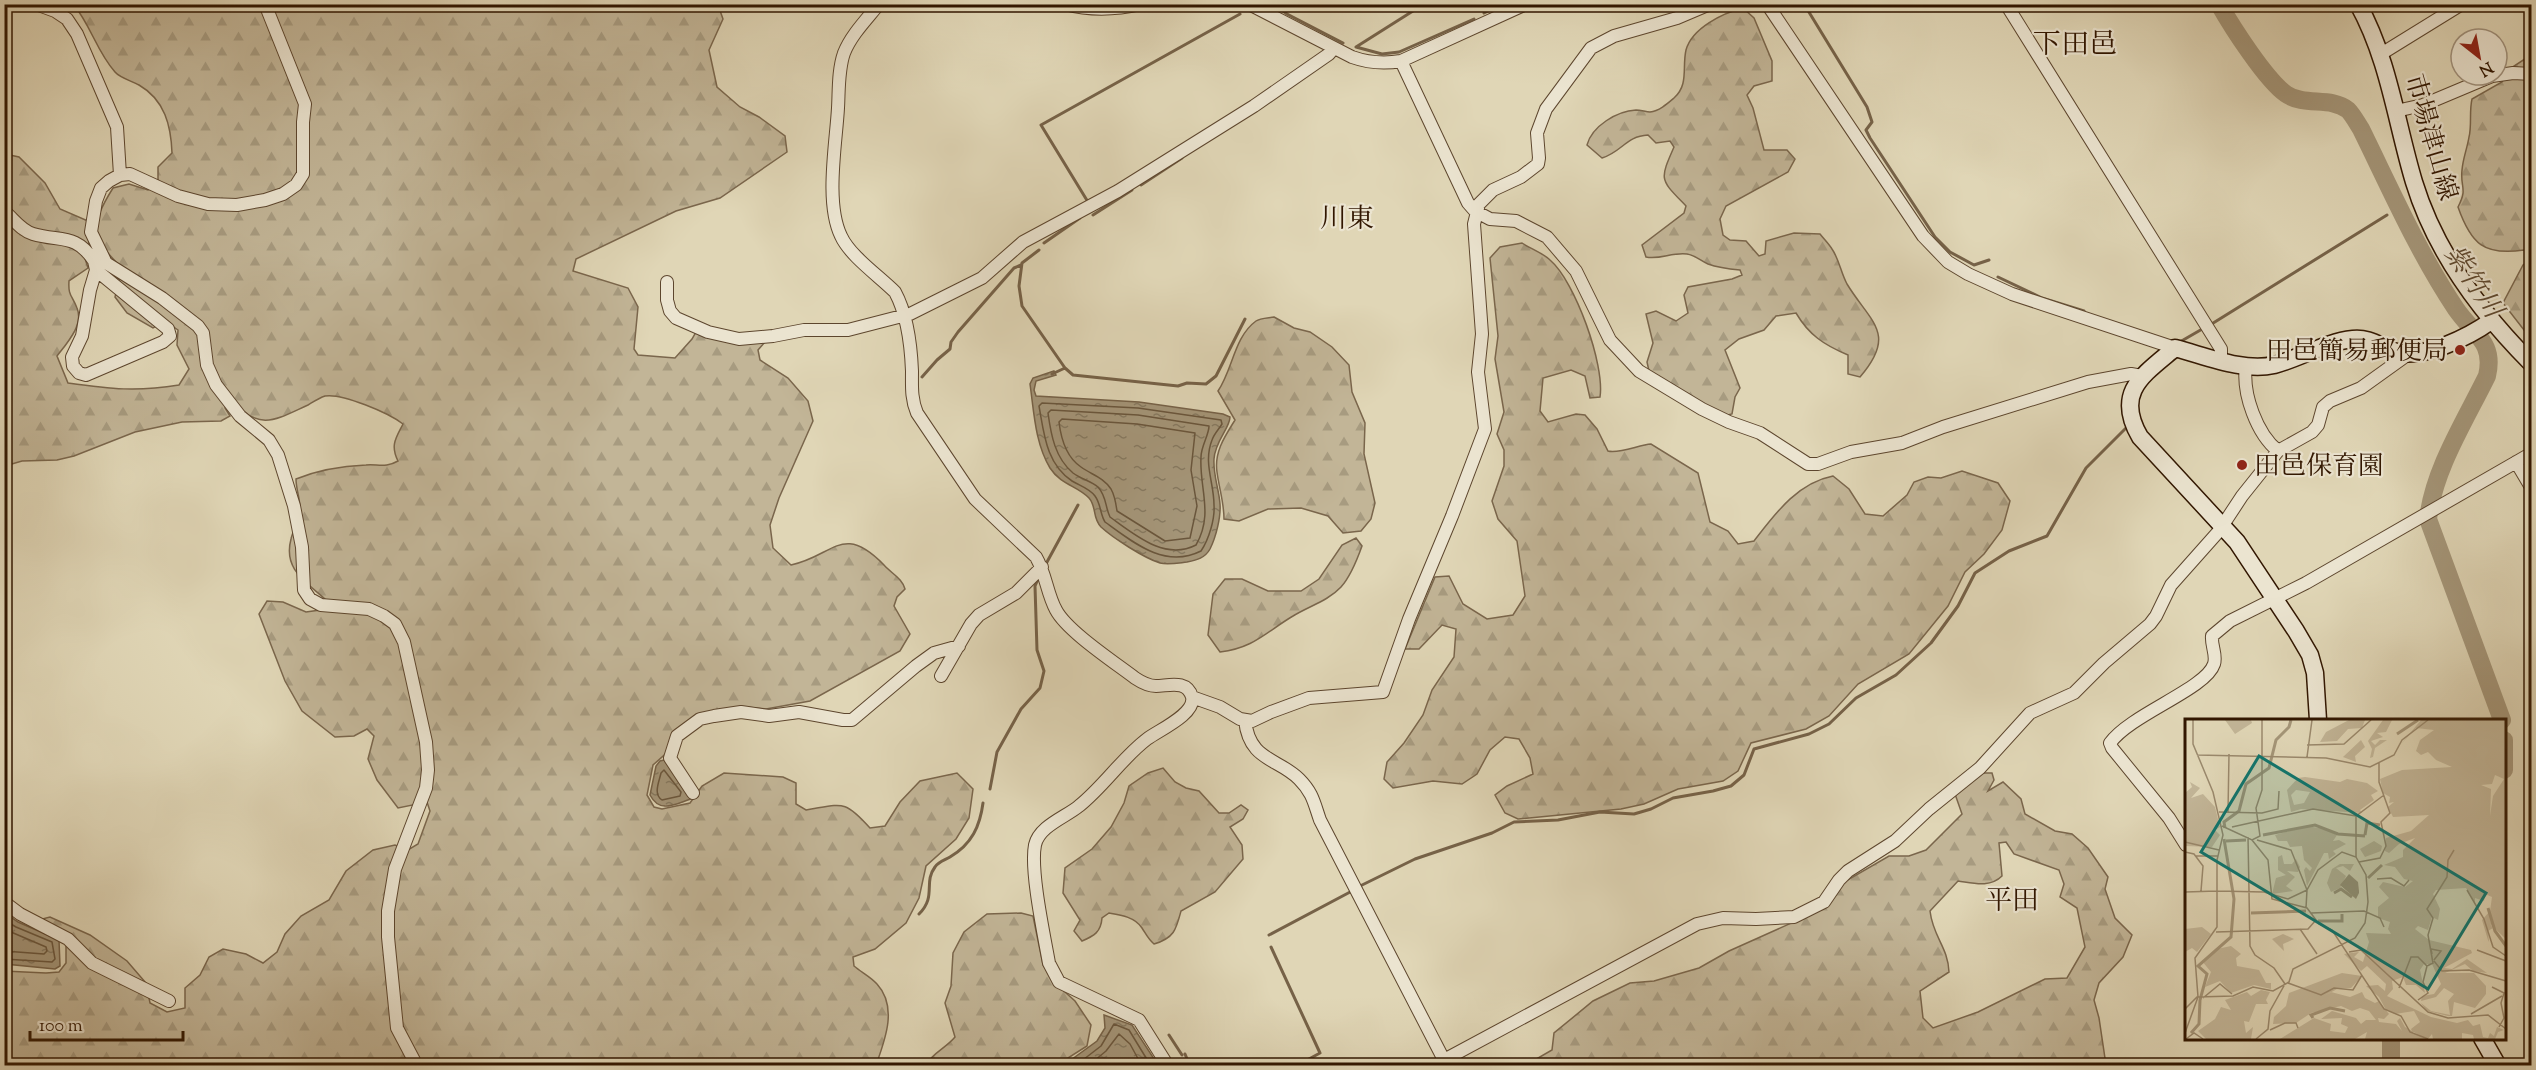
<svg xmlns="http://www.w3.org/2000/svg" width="2536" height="1070" viewBox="0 0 2536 1070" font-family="'Sorts Mill Goudy','Noto Serif JP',serif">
	<defs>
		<pattern id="forest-firs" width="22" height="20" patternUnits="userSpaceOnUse" patternTransform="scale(1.5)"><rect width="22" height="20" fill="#c2b597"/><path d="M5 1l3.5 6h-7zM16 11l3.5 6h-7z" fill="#a79b80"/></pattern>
		<pattern id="water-ripples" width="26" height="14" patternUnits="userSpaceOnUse" patternTransform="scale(1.5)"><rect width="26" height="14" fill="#a49578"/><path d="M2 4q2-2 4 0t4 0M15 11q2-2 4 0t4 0" fill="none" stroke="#867960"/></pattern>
	</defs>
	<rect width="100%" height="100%" fill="#e0d6b6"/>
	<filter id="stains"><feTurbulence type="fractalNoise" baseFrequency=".00333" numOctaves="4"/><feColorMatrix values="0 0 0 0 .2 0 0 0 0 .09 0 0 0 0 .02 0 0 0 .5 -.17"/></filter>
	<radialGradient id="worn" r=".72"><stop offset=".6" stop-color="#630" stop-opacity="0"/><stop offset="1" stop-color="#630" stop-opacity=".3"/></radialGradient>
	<!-- forest -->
	<path fill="url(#forest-firs)" stroke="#7a664c" stroke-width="1.5" fill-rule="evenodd" d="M74,5H718L723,19L709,50L717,87L740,107L759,117L785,136L787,152L720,198L676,211L576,259L573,271L628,288L638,307L634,349L638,355L675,358L692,339L700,325L728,333H756L765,342L758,350L760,360L788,378L808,401L813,421L779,498L770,525L773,548L791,565C834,556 842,522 884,565C892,574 902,578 905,589L897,597L894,606L910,634L900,651L810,701L766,709L745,707L715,710L653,765L647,795L654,807L662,809L690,803L702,786L724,773L783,777L796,783V804L806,810C843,804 844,799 870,828L885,826L900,802L920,781L957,773L973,789L969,818L956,839L926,866L919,898L906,923L875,949L853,957L854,966C861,972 871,977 877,984C898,1007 885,1040 876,1065H5L4,971L46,973L59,972L66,963V943L38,920L50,917L90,935L127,961L146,983L150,1003L167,1012L185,1008V988L200,975L209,957L223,949L246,954L263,963L277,952L285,934L301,916L329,900L346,871L373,850L395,845L408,850L418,844L430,811L427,802L398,808L377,780L368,759L374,736L367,729L354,736L335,737L302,711L285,681L259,614L267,601L283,602L306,612L327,609L326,600C305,581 283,569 291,539C293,530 299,521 300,512C301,501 296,490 296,479C318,470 342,466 366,465C378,464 386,468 398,461C390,445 396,438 403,424C389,413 342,393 325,396C319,398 313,402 308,405C275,420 261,431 232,402L225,408L230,416L221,421L182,422L135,432L74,456L57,460L22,461L5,466V154L19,157L45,183L60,209L88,221L89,244L84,255L88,268L69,281C68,296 72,295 77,308C84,325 67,343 57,356L68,383C111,389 136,392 179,385L189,369L177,345L178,330L165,321L153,328L127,313L115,297L122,268C90,237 90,225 113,188L129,184L148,190L158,185V167L172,153C171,126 165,100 139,85C132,81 120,78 115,72C97,52 91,26 74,5Z
		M1743,8L1754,18L1772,61V81L1754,86L1747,95L1753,108L1764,150H1787L1795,159L1788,172L1726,206L1720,219L1723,235L1730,240L1746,241L1759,256L1765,254L1766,241L1794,233L1820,234C1824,239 1829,244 1832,249C1839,259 1841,273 1847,284C1870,322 1898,333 1860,377L1848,374V355C1824,345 1809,335 1796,313L1776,316L1764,330L1739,339L1725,350L1740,388L1735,397L1732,414L1723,416L1649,371L1647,362L1653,343L1646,314L1656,311L1676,321L1688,313L1684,295L1688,287L1732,279L1742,275L1740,270C1729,269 1719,268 1708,264C1701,261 1695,255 1687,254C1672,252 1660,260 1646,257L1642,245L1684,213L1686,206C1660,179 1659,181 1674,147L1670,141L1656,143L1648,135C1626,136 1622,152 1602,158L1587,145C1592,126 1617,111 1636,110C1641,110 1646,112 1650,112C1659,111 1667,104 1674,98C1689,85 1682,67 1686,50C1692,28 1723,13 1743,8Z
		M2531,55V339L2503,303L2523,265L2530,260L2524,250C2484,256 2471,244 2458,207C2468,188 2460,188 2462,170C2463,158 2467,149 2469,137C2472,125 2469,112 2472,99L2502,82L2511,68Z
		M1522,243C1531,249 1543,253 1550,260C1575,281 1605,365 1600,397L1590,398L1585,376L1571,370L1543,378L1540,411L1548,422L1576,414L1585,415L1597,429L1608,451C1619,454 1639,445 1651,444L1698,473L1710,522L1728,531L1738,544L1754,541C1775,514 1797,483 1833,476L1849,489L1865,514L1883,516L1907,495L1914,482L1928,477L1941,478L1962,471L1998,483L2010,501L2002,530L1984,554L1965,572L1948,606L1909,654L1858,684L1829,716L1806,729L1751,743L1738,771L1723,781L1678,789L1644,804L1621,809L1518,819L1505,813L1495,795L1507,786L1533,774L1530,758L1519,739L1505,737L1490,750L1477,774L1462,784L1433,781L1393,788L1384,779L1387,762L1404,743L1423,715L1432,690L1454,657L1456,629L1442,625L1419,649H1405L1435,577L1449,576L1463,604L1487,619L1513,615L1525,596L1517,541L1498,519L1492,501L1504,466V450L1497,434L1504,412L1495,359L1498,336L1490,258L1500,247Z
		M1274,317L1294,328L1310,332L1332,347L1349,365L1352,392L1365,423L1364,454L1375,503L1371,519L1361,531L1343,533L1328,516L1301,508L1268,509L1239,521L1224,519C1224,502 1219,488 1217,472C1214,452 1225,436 1235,420L1218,391C1233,369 1234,337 1256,321C1260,318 1268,318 1274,317Z
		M1356,538L1362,546C1357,560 1351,576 1341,587C1328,601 1309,606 1293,616C1266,632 1254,648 1220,652L1208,635L1213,594L1225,579H1242L1268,591H1301L1319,579L1342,545Z
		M1163,768L1175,782L1186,788L1199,791L1219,813H1229L1241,805L1248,810L1243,819L1230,827L1242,845L1243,859L1215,892L1181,911C1176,930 1174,938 1154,944C1148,939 1146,934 1142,928C1135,917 1121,915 1109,913L1102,918C1101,932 1094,936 1082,941L1074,931L1080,920L1063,893L1065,868L1092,849L1111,827L1124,803L1129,786L1148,773Z
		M1981,773H1992L1994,780L1988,791L2003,782L2021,799L2025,814L2055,831L2072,834L2088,848L2108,877L2105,889L2115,918L2132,935L2123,957L2099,983L2094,1000L2099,1018L2106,1065L1524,1066L1552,1050L1554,1033L1593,1001L1630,983L1654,981L1699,968L1729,951L1816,912L1844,882L1889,856H1909L1926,850L1962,814L1955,794ZM2006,842L2014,854L2059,870L2064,884L2060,897L2077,908L2085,947L2067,978L2045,979L1978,1012L1933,1028L1923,1018L1920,991L1949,972C1948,947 1933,937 1930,911L1958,881C1973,883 1990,888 2002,876L1999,843Z
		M1021,913L1033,916L1043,965L1056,984L1075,1001L1091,1025L1087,1046L1057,1065L925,1066C933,1052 945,1049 955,1037L945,1003L951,986L953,953L964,932L987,914Z"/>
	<!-- water -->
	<path fill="url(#water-ripples)" stroke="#766248" stroke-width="1.5" d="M1054,371L1056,375L1036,381L1034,390L1036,396L1139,402L1223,414L1230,417C1230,428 1215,441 1214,459C1213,475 1219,489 1220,504C1221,517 1216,537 1210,549C1205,558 1197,560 1187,562C1178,563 1168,565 1160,563C1144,558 1113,538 1101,527C1092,518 1097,507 1089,498C1078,486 1061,485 1050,468C1035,443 1034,412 1030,384L1033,378Z
		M664,760L692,796L691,799C675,804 660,814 650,795L656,766L660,761Z
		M5,913L18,922L59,940L60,966L55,969L5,964Z
		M1104,1015L1132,1025L1158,1065H1064L1097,1041L1105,1028Z"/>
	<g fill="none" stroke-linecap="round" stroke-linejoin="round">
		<!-- shore -->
		<path stroke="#6a563c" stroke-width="1.5" d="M1042,403L1138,408L1221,420L1222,424C1219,429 1214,434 1212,440C1203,463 1214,482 1214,505C1215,519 1209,539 1201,551C1165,569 1134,543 1105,522C1100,514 1101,504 1095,496C1089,488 1080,486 1072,481C1046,464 1044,433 1039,406Z
			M1051,410L1138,415L1209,426C1209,435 1201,446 1201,457C1199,488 1214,514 1196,545C1165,561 1135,535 1110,517C1105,507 1107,497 1098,487C1091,481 1081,479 1073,473C1055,458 1051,435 1048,413Z
			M1062,419L1137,424L1195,433L1191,470L1197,506L1190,538L1165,541L1117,511C1116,504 1115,496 1111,489C1103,477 1092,475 1081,467C1066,457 1061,439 1059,422Z
			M664,770L681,792L680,796L662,800C653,794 659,782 661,773Z
			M4,920L16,927L52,942L55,959L52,962L4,959
			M4,929L46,947L47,951L44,954L4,951
			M1075,1066L1101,1046L1114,1024L1129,1030L1151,1066
			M1088,1066L1106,1051L1119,1034L1130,1044L1142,1066"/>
		<!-- stream -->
		<path stroke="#766248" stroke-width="3" d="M1274,4L1287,14L1343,43
			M1804,4L1867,107L1872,122L1866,130L1870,138L1935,237L1950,252L1974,265L1989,260
			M1484,13L1503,4
			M1356,47L1382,54L1399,52L1474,19
			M1356,47L1424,4
			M1141,185L1182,158
			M1088,202L1041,125L1240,14
			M1093,215L1132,190
			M1044,243L1080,218
			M1039,250L1022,263L1019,286L1022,306L1065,368L1073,375L1178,386L1187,383L1206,384L1216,376L1245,319
			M1998,277L2042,298L2084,311
			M2210,325L2387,215
			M2178,343L2204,328
			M1052,374L1065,368
			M922,377L937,360L950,349L951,342L958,332L1014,268L1021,265
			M1047,562L1078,505
			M990,789L997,752L1021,709L1040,688L1044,671L1037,650L1035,586L1039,577
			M1358,887L1415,859L1492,833L1514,822L1558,820L1600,812L1634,814L1651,809L1673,798L1713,791L1731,786L1744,775L1754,749L1809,734L1829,724L1856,698L1896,675L1931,643L1958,606L1975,573L2009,551L2047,536L2086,468L2127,427
			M919,914C937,896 923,883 935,867C938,862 945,860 950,857C972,844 980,826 983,803
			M1269,935L1352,891
			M1271,947L1320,1053L1296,1066
			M1169,1035L1182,1055
			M1185,1054L1190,1066"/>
		<!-- river -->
		<path stroke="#a49578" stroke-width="18" d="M2219,4C2232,27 2266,80 2286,94C2305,107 2330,96 2348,110C2353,115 2357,123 2361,129C2391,190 2418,252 2456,309C2474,335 2495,342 2487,376C2465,421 2434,469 2428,519L2502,720
			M2504,740V770
			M2391,1038V1066"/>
		<!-- minor casing -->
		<g stroke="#5d462e" stroke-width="14">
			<path id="minor" d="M36,4L55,11L67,19L77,34L117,127L120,175
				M265,4L305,104L303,122V174L296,185L283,194L265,200L237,205L208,204L178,196L130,174L120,175L109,181L101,188L96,201L91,232L106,263L162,298L198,326L203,333L207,365L216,385L240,416L269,440L278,455L294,506L302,547L304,590L310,599L321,605L369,609L384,616L395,624L404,642L426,742L428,770L426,788L395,869L388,911V937L397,1028L417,1066
				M879,4C867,19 851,35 844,53C838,70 839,91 838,108C836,144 825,203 841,236C850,256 879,276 895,292C907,314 911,346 912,371C912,386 911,399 917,413L975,499L1036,557C1046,574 1047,594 1056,610C1067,631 1114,662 1135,678C1141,682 1148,686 1156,686C1168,686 1187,679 1192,697C1196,714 1159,730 1147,739C1122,758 1104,786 1079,806C1066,817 1039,826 1035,845C1030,870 1044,935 1049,963L1059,982L1139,1020L1168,1066
				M1065,4C1091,11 1115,10 1141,4
				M1249,4L1352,57C1369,63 1384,64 1401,61L1526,4
				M1767,4L1923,236L1948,262L1968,274L2012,294L2175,348
				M2006,4L2221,349V359
				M2381,54L2462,4
				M1401,61L1468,203L1475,211L1490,219L1516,221L1547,237L1576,271L1610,340L1639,371L1702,409L1729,422L1760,433L1808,464H1818L1851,452L1902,443L1943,427L2088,382L2131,374L2142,376
				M2396,111L2423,105L2492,76L2513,73L2532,74
				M4,211C14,219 20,230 33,234C60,242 76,233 94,261L101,257
				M94,261L96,270L90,290L82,336L72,357L73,366L79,373L86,375L163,342L170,336L168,329L96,270
				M667,282V300L670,311L676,318L708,332L739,339L773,336L804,330H848L910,314L982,278L1023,242L1118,191L1254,106L1329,54L1334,48
				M2246,366C2242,394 2257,434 2278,451
				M2516,462L2532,489
				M941,676L971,624L979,615L1016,593L1042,567
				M1192,697L1220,707L1240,719L1252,721L1271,712L1309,698L1383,692L1409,619L1452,516L1485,429L1478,372L1482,334L1474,224L1479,204L1493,190L1521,177L1538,164L1539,158L1537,133L1546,109L1591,48L1614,36L1677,18L1710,4
				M1245,720C1249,761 1278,758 1299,779C1313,793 1314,803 1320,820L1444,1060
				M693,793L670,758L677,736L700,719L714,716L741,712L769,716L799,712L843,720H852L916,666L934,653L959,646
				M2186,845L2169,818L2112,748L2110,743C2131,714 2206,689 2214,664C2217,655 2211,646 2212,636L2230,621L2306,583L2532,453
				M4,902L20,914L68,939L92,963L169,1001
				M1440,1066L1444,1060L1697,924L1723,918L1756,919L1794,917L1824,902L1839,880L1848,871L1895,841L1929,809L1980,768L2030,713L2074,693L2104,663L2150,624L2156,616L2171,585L2219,531L2242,496L2278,451L2312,432L2318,425L2323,407L2330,401L2361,388L2407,355"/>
		</g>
		<!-- secondary casing -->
		<g stroke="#311600" stroke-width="19">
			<path id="secondary" d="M2358,4C2389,60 2396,122 2414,182C2435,251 2481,313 2532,364
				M2318,720L2315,673L2310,655L2296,631L2237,542L2140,437C2114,392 2143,375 2175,348C2206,356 2243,372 2274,365C2301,358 2325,342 2353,339C2370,337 2382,348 2397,352C2423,360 2470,336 2491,321
				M2482,1038L2498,1066"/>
		</g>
		<!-- minor -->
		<use href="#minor" stroke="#ebe4d0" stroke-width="12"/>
		<!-- secondary -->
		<use href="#secondary" stroke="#ebe4d0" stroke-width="16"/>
	</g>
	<!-- markers -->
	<g fill="#8f2418" stroke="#ebe4d0" stroke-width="2">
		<circle cx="2460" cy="350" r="6"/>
		<circle cx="2242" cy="465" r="6"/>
	</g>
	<g text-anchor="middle" stroke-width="4.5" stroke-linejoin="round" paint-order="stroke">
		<!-- street labels -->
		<g font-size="26" fill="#311600" stroke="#ebe4d0">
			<text transform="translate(2432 137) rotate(74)" y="9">市場津山線</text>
		</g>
		<!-- poi labels -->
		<g font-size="26" fill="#311600" stroke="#ebe4d0" text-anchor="end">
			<text x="2448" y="359">田邑簡易郵便局</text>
			<text x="2254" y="474" text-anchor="start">田邑保育園</text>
		</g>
		<!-- neighbourhood labels -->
		<g font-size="27" fill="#311600" stroke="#ebe4d0">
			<text x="1347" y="227">川東</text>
			<text x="2012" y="909">平田</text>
		</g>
		<!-- water labels -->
		<g font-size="27" font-style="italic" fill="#5f4930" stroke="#ebe4d0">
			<text transform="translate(2474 281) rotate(56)" y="9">紫竹川</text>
		</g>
		<!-- quarter labels -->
		<g font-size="28" fill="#311600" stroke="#ebe4d0">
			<text x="2075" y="53">下田邑</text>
		</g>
	</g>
	<!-- overview -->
	<g transform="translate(2185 719)">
		<rect width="321" height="321" fill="#e0d6b6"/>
		<path d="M40,1H66L67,4L50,15ZM164,1H180L177,9L163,10L152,22L135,23L141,13ZM198,1H207L201,13L192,14L198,18L186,22L190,26L195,21H202L190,29L188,38L185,39L187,30L183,22ZM236,1H321V220L305,205L308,209L303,212L304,223L303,221L297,201L305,192L307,178L300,175L299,182L290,179V185L281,169L251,171L248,175L255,190L253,201L247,198L243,211L233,207L230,210L244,221L286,231L287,234L259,249L267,250L282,240L302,254L288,252L280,245L260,254H289L301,267V275L290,289L269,283L267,297H263L243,292L240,290L236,284L246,292L265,296L263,282L269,275L259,269L251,278L236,282L237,277L249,275L256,265L247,245H239L235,251L240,274L231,266H221L218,258L207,262L208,270L202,277L246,298L272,304L283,301L288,307L295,305L298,318L303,319L305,314L309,317L312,308L319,311L313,313L310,320H289L288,316L277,314V320H248L247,315L243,320L228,314L226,310L235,303L229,292L210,295L201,291L194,278L181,267L193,266L200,272L201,265L182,247L176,252L159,235L174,233L169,238L178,243L184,223L181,214L206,215L203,210L205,203L193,199V188L204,179L194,168L198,163L220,168L228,162L219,160L210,148L199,146L218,138V131L230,119L214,125L204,134L200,132L201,119L226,112L244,96L208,98L203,88L209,83L204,84L205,78L198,74L195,60L217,51L267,48L251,41L243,33L236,36L231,32L235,21L249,11L231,9L216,25ZM310,56L319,60L308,77L305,97L306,70L296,66L307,65ZM176,21L180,28L170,37L171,43L158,38ZM120,58L155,63L162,60L182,64L193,72L186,76L189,81L175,91L177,94L116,90L106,93L102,71L113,59ZM111,71L125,73L119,84L109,86L106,76ZM5,63L15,69L6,79L18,75L30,88L35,108L30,111L35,116L27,128L0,127V74L7,68ZM121,107L141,110L152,116L148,122L154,121L161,125L148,132L151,135L144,140L143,134H139L122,167L119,151L121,148L125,152L127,149L119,141L117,127L105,128L102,122H93L90,116ZM189,122L197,127L196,132L180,138L175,130ZM97,136L99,145H107L111,140L115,148L113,153L102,152L110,158L101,167L108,172L87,175L91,159L101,156L93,151V138ZM169,145L165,152L158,147L151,149L161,157L155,169L146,173L142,164L147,150L155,145ZM17,208L26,215L12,233L7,229L0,233V210ZM98,215L109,220L98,225L99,232L87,220ZM46,227L56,235L51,239L52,247L74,251L81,264H86V270L69,266L46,274L35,262L20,268L26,253L17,242L32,230ZM157,254L177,257L166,269H154L139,277L146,273L165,278L177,273L180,279L190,284L194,282L204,295L199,300L193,299L194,303L211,305L217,312L212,302L215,299L220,308L241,320H180L182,313L170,320H95L129,299L146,305L145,312L160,314L163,308L156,305L157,299L136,300L147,292L171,299L176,305L181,301H191L184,292L175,289L167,292L156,287L126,294L111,304L88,305L89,298L101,287L104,274ZM76,271L85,273L81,281L83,285H71L64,303L59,302L61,314L68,308L66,320H21L13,312L30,300L36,288L46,291L40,281L62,273L66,277Z" fill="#c2b597" fill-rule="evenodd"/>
		<path d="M164,155L173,163L174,172V174L171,180L155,166Z" fill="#a49578"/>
		<path fill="none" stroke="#a49578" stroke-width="3" d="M212,15L233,1M40,109L39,103L54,92L61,65L84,49L91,21L104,8L106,1M78,116L130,106L153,115L180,117M180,116L182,104L195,106M41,122L61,121M183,159L197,146M149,174L156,170L167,178M303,189L310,212L321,227M66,194L121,192M133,202H157V195M128,299L126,296L145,289L160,292M6,314L14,305L15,281L22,255L13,247L46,218L49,180L39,120"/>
		<path fill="none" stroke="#9a896d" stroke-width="1.5" d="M122,26L159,25L186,1M12,36L141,39L185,48L209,36L217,21L243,1M122,38L127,1M34,93L77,94L93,90L94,72M43,93L44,35M37,107L67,121L75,117L71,89L77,71V1M47,108L128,90L171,97L199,76M63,118L65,227L70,236L89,249L100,265M67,121L83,141L87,180L122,189L134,205L147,211L199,290L216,297L225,313L243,320M72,121L106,131L122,171M0,123L34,131M0,133L9,135L18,147L16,172M11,137H33M171,138V97M174,143L195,139L201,127L196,103L205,94L194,63V44M192,160L206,159L219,167L224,161M282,171L299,200L308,228L321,237M32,172L79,173L103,180L122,171M0,173L32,172M126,194L179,192L195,199L199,208M115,210L132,235M31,213L123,210L131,201M292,231L321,242M164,233L176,231L243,293L263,299L303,296L321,310M247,235L246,230L256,232L249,241M249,242L257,252L284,251L321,262M103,264L136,276L149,269L168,271L177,256M307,268L319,274L316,284L319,299L314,308M214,269L226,238H233L242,247L248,244L243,216L248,199L242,190L262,158L263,141L269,131M18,279L35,265L47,275M233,281L243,274L238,263L242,247M0,290L12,278L48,277L68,268L88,272L104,263L108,250L170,219L180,204L183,183L181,156L171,138L157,133L133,151L122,171L121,189M286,295L317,277M85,311L100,304H111L113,309M0,314L13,278L10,239L32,208V141L38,116L28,73L8,25V1M1,320L9,314L18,320M71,320L83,310L85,292L100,265"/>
		<path fill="#0f766e" fill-opacity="0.15" stroke="#0f766e" stroke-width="3" d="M74,37L301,174L243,270L16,133Z"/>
		<rect width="321" height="321" fill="none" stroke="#311600" stroke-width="3"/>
	</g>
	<!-- margin -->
	<rect width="2536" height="1070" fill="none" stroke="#e0d6b6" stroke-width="24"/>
	<rect x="6" y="6" width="2524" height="1058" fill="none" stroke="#311600" stroke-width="3"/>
	<rect x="12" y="12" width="2512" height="1046" fill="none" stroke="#311600" stroke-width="1.5"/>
	<!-- north arrow -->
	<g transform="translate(2479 57) rotate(149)"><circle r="28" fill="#ebe4d0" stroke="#a1927d" stroke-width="1.5"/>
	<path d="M0-4.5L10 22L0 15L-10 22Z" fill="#8f2418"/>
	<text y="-9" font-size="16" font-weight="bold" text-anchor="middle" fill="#311600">N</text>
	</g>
	<!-- scale -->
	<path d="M30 1031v9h153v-9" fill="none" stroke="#311600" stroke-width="3"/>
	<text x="39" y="1031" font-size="18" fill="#311600" stroke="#ebe4d0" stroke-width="4.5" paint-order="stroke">100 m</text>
	<rect width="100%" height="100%" filter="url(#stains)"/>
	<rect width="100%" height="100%" fill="url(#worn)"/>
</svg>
